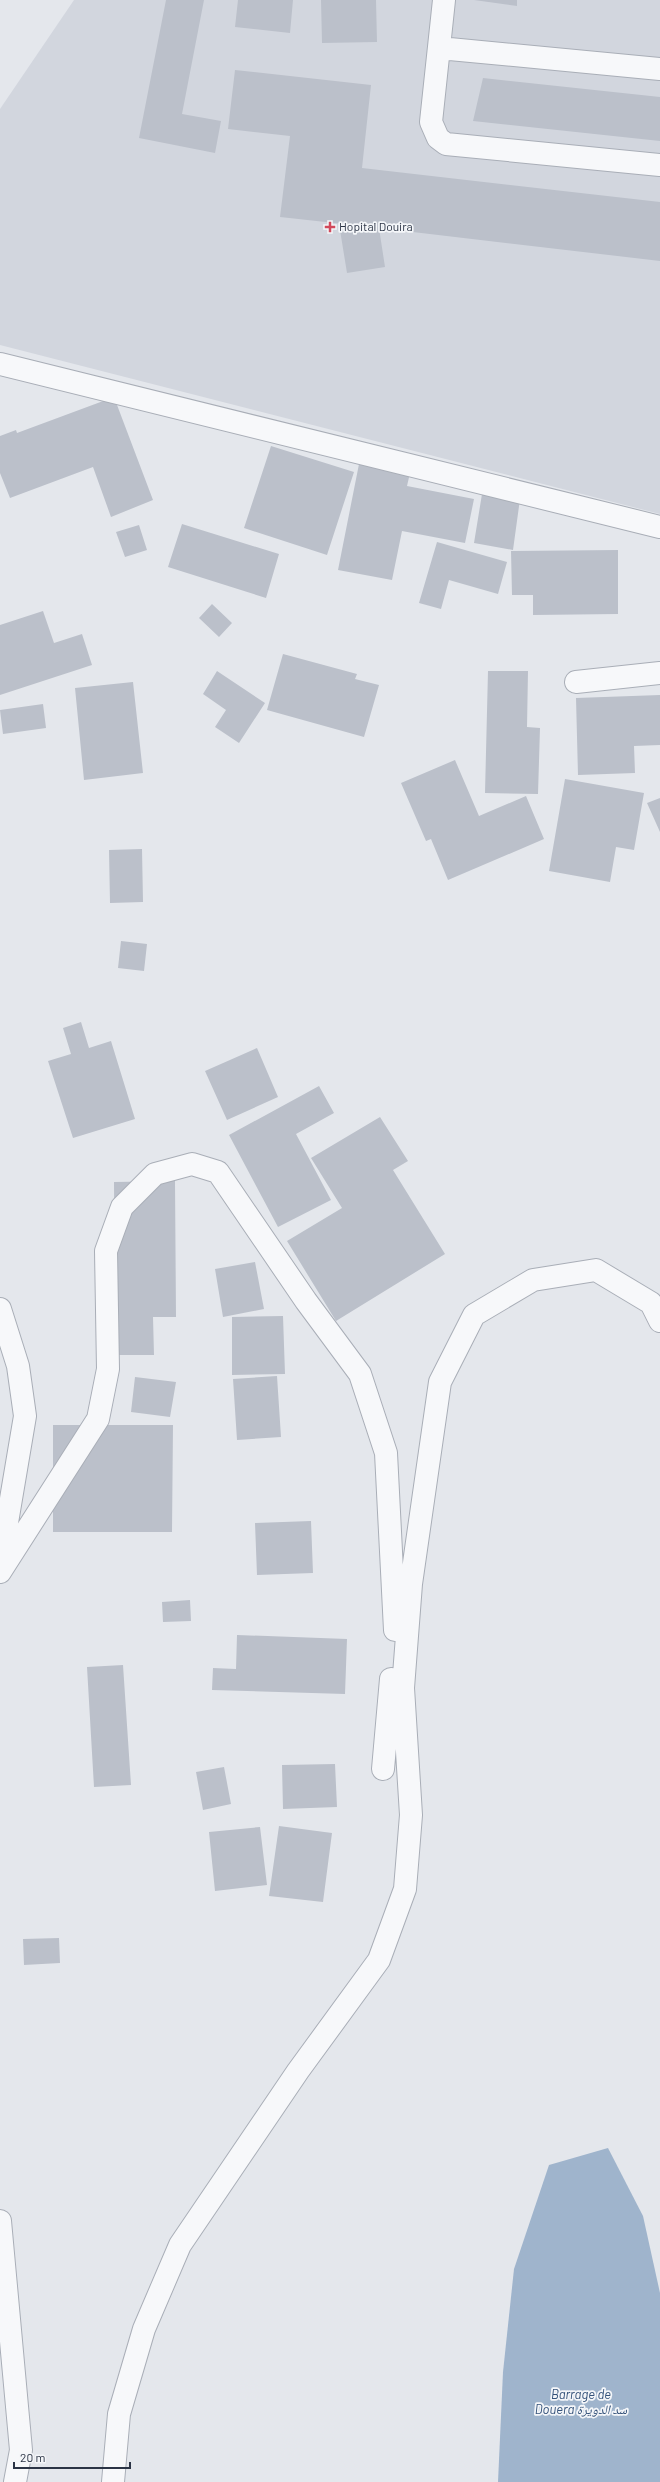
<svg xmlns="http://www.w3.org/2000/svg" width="660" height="2482" viewBox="0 0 660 2482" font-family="Barlow,'Noto Naskh Arabic',sans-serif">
	<rect width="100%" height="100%" fill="#e4e7ec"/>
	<!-- built -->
	<path fill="#d2d6de" d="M74,0H660V514L0,345V109Z"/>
	<!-- water -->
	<path fill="#9fb4cc" d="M608,2148L643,2216L660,2293V2482H498L503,2372L514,2269L549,2165Z"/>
	<!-- building -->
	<path fill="#bbc0ca" d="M166,0H204L182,114L221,121L215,153L139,138Z
		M238,0H293L290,33L235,27Z
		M321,0H376L377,42L322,43Z
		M474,0H517V6Z
		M235,70L371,85L362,168L660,202V261L379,228L385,267L347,273L340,230L362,226L280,217L290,136L228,129Z
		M483,78L660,97V141L473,121Z
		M114,397L153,500L111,517L93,467L10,498L0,473V436L16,430L17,433Z
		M271,446L354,472L327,555L244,528Z
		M359,464L410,473L407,486L474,499L465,543L402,531L392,580L338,570Z
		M482,494L520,499L513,550L474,543Z
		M182,524L279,554L266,598L168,567Z
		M139,525L147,550L125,557L116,532Z
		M437,542L507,562L498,594L449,580L441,609L419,603Z
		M618,550V614L533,615V595H512L511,551Z
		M212,604L232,623L219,637L199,618Z
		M43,611L54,643L82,634L92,665L0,695V625Z
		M283,654L357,674L355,679L379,685L364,737L267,710Z
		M217,671L265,703L239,743L215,727L226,710L203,694Z
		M488,671H528L527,727L540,728L538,794L485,793Z
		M133,682L143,773L84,780L75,688Z
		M660,695V745L634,746L635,773L578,775L576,698Z
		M43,704L46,728L3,734L0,710Z
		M455,760L479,816L526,796L544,839L448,880L431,839L426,841L401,783Z
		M565,779L644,793L634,850L616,847L610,882L549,871Z
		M660,798V832L647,803Z
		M142,849L143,902L110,903L109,850Z
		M121,941L147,944L144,971L118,968Z
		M81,1022L89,1048L111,1041L135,1119L73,1138L48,1061L71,1054L63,1028Z
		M257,1048L278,1097L227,1120L205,1071Z
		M319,1086L334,1113L296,1134L331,1200L278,1227L229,1135Z
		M380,1117L408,1161L393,1170L445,1254L336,1321L287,1241L342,1208L311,1158Z
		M175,1181L176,1317H153L154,1355H99L115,1336L114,1182Z
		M255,1262L264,1309L223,1317L215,1269Z
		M283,1316L285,1374L232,1375V1317Z
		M277,1376L281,1437L237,1440L233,1379Z
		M135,1377L176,1382L170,1417L131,1412Z
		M53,1425H173L172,1532H53Z
		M311,1521L313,1573L257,1575L255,1523Z
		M190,1600L191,1621L163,1622L162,1602Z
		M237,1635L347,1639L345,1694L212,1690L213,1668L236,1669Z
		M123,1665L131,1785L94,1787L87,1667Z
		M335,1764L337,1807L283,1809L282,1765Z
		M224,1767L231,1804L203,1810L196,1772Z
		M279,1826L332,1833L323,1902L269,1896Z
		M260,1827L267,1885L215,1891L209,1832Z
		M59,1938L60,1963L24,1965L23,1939Z"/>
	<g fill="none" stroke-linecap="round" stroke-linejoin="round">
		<!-- minor casing -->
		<g stroke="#a9aeb7" stroke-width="24">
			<path id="minor" d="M444,0L431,122L438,138L446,144L660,165
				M439,48L660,69
				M0,364L660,527
				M576,682L660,673
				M0,1309L18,1366L25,1416L0,1564
				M0,1572L98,1419L108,1369L106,1251L122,1207L155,1174L192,1164L218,1172L306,1301L360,1374L386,1453L395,1630
				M383,1769L391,1679
				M0,2221L21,2450L15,2482
				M113,2482L119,2414L144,2329L180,2245L298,2071L379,1960L405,1889L411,1815L403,1688L411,1584L440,1382L474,1315L533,1280L596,1270L651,1303L660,1321"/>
		</g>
		<!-- minor -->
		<use href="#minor" stroke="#f7f8fa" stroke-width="22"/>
	</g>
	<!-- markers -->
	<path fill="#d1495b" stroke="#f4f6f9" stroke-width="1.5" d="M328 221h4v4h4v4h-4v4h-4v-4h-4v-4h4z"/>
	<g text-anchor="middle" stroke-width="3.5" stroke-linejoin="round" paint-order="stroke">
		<!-- poi labels -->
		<g font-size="12" fill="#2b3445" stroke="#f4f6f9" text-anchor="start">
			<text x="339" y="231">Hopital Douira</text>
		</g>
		<!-- water labels -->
		<g font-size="13" font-style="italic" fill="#34527a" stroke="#f4f6f9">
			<text x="581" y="2399">Barrage de<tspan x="581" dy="15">Douera سد الدويرة</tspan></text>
		</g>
	</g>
	<!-- scale -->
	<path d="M14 2462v6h116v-6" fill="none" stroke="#2b3445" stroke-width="2"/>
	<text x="20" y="2462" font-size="12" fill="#2b3445" stroke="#f4f6f9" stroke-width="3" paint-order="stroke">20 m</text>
</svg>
